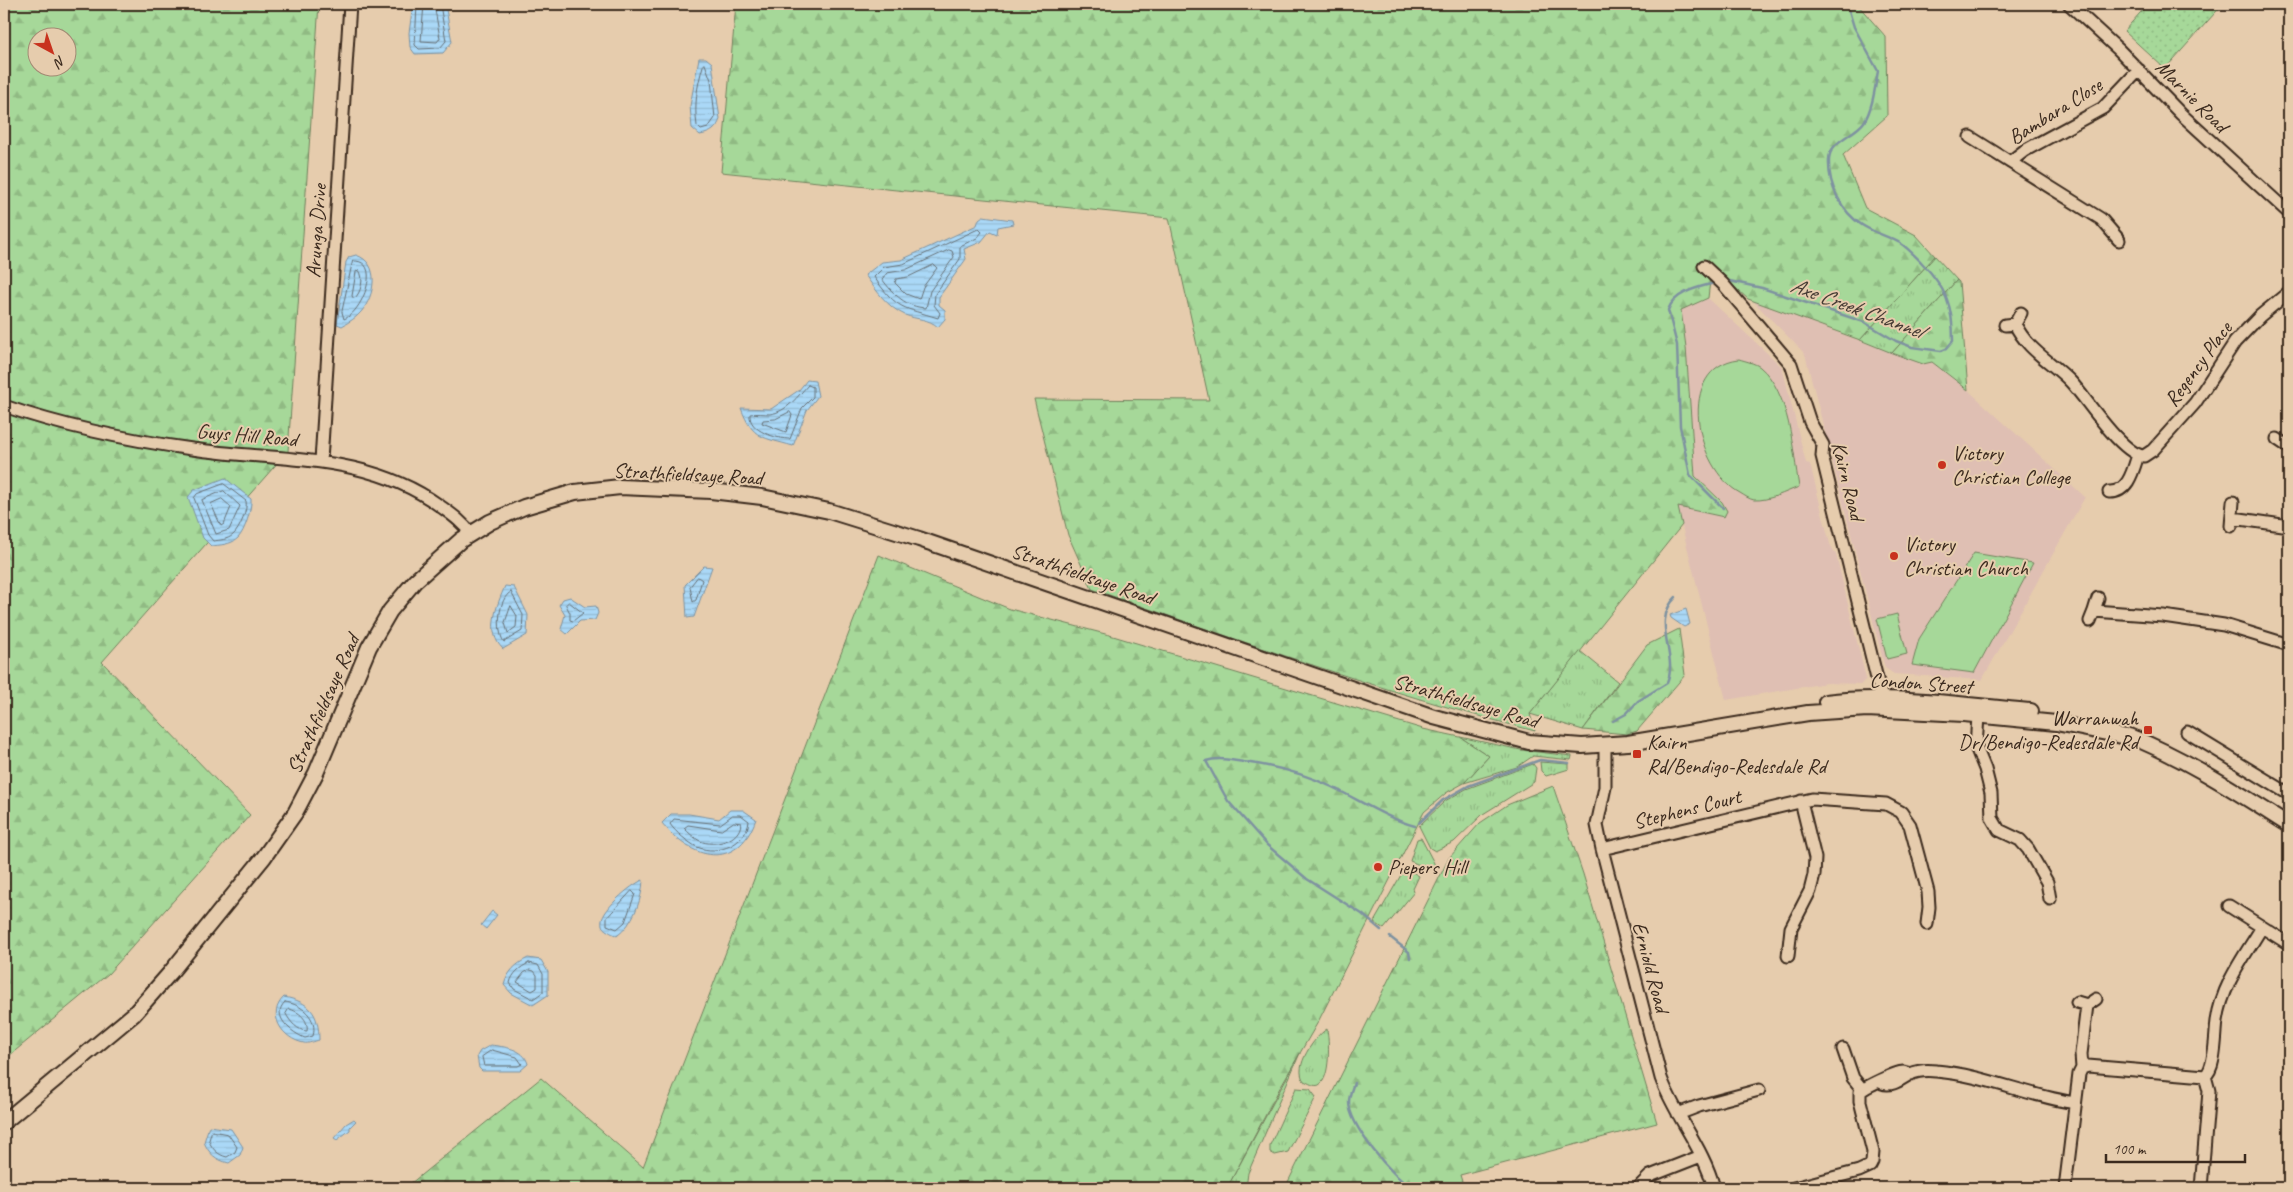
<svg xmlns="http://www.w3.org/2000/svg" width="2293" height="1192" viewBox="0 0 2293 1192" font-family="Caveat,sans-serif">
	<defs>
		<pattern id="grass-tufts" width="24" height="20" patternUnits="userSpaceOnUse" patternTransform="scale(1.25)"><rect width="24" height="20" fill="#a6d899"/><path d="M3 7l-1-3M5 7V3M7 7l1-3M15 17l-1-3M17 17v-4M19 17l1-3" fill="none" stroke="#90ba83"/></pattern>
		<pattern id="forest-firs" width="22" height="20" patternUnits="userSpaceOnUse" patternTransform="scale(1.25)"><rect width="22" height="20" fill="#a6d899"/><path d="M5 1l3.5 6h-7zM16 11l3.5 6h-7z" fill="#90ba83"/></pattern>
		<pattern id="park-dots" width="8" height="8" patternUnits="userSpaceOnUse" patternTransform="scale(1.25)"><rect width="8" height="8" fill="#a6d899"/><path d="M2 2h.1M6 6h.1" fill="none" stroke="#90ba83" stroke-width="1.8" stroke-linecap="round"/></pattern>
		<pattern id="water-rules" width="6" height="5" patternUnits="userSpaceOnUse" patternTransform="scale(1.25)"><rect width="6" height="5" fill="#aad8f7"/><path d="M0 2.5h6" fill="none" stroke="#93bad3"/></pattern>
	</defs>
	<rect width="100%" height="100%" fill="#e6ccad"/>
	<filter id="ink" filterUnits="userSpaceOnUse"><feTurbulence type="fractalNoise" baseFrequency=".02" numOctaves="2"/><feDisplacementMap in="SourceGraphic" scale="10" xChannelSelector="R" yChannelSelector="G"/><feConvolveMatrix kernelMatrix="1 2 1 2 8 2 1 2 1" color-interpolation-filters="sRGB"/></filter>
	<g filter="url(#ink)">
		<!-- built -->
		<path fill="#dfbfb3" d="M1708,298L1782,367L1806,463L1810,464L1830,544L1836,555L1840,571L1866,679L1861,684L1826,683L1726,700L1677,507L1724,517L1722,502L1695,476L1686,347L1681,310Z
			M1753,301L1923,364L1932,362L1968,390L2085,497L1982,680L1894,674L1885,668L1805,354Z"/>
		<!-- grass -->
		<path fill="url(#grass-tufts)" stroke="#70815c" d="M1935,256L1957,280L1892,353L1860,340Z
			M1580,651L1618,682L1583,730L1530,714Z
			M1460,737L1521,750L1572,756L1571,760L1533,756L1517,767L1464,783L1489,756Z
			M1540,762L1569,764V769L1546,776L1541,771Z
			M1533,764L1536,768L1534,782L1483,814L1454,842L1435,851L1430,848L1419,826L1445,801L1466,789Z
			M1421,838L1435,865L1429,869L1410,861L1417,839Z
			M1405,868L1419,876L1413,889L1414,892L1384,929L1374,922Z
			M1327,1029C1329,1040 1331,1078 1319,1085C1314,1087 1309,1083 1304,1081C1293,1067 1314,1037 1327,1029Z
			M1300,1053L1248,1173L1246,1188H1227Z
			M1296,1088L1310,1089L1316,1097L1288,1152L1275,1155L1270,1152V1145Z"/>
		<!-- forest -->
		<path fill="url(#forest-firs)" stroke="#70815c" fill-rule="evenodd" d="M4,4H319L288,451L102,662L250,815L108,974L4,1060ZM38,38H68V68H38Z
			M736,4H1857L1886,37L1887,116L1843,155L1865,208L1916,235L1935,256L1860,340L1748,299L1721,275L1711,272L1708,298L1681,310L1686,347L1695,476L1722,502L1727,511L1724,517L1678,507L1682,525L1530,714L1535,731C1385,693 1238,640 1092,589L1068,535L1034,399L1209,400L1169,218L721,172Z
			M1957,280L1959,282L1968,390L1932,362L1923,364L1892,353Z
			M879,555L1010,609L1113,636L1423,729L1460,737L1489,756L1464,783L1446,793L1424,812L1318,1022L1282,1084L1227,1188H405L541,1078L643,1167Z
			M1679,629L1685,675L1637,731L1627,734L1583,730L1647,645Z
			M1553,786L1583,874L1657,1123L1460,1175L1464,1188H1285L1449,858L1480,823L1507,805Z"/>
		<!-- park -->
		<path fill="url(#park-dots)" stroke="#70815c" d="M2148,4H2223L2165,69L2124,31Z"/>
		<!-- pitch -->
		<path fill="#a6d899" stroke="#70815c" d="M1739,359C1745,361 1755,363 1760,367C1790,392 1793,451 1799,487C1785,492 1769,501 1754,500C1749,499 1745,496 1740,493C1695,469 1675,367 1739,359Z
			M1974,553L2033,563L1974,673L1912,665L1919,639Z
			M1897,614L1907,654L1887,659L1877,619Z"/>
		<!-- water -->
		<path fill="url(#water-rules)" stroke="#7e92a0" d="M413,4H445L452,42L443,53L415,54L410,47L409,33Z
			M699,58H706L712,63L720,119C717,129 711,133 700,135L692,128L690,106Z
			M983,216L1012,220L1013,224L998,227L997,234L990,231L981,242L964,249L966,259L939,297V305L945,310V319L938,327C928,318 917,320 905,315C887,307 876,290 865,275L882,262L901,260L977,225L979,219Z
			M356,255C381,263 375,296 361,312C356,318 349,322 342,326L337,324L346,262L349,257Z
			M807,380L815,381L818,396L807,410L793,446C763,437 753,440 741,408L771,409L799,390Z
			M225,478L251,499C252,508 245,531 238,538C231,545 219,545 211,546L203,538L188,497L194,490Z
			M704,566L712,567L694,617L687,618L685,585Z
			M505,586L514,587L528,615L527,635L503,649C485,632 497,605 505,586Z
			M570,597L585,607L596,606L598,613L595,620L580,621L567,634L561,629L565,615L559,605L563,599Z
			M1686,609L1690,624L1684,627L1671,618L1670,615Z
			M730,810H743L756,819C737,872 691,860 662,823L671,814H689L719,819Z
			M643,880C642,900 633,924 617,936C612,933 603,930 602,925C598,912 632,884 643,880Z
			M492,911L497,915L486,929L481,925Z
			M528,958L541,960L548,972V995L533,1005L511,993L504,985C508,971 516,964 528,958Z
			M284,997C310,1002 319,1013 319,1040C315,1041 308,1044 304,1043C282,1039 266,1014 284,997Z
			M491,1045C504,1047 524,1048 528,1064L520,1071H482L479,1068L477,1056L480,1051Z
			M354,1119L356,1121L350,1127V1130L337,1140L334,1138L346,1124Z
			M209,1126L231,1129L243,1147L240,1155L229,1163C216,1160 209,1154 204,1142Z"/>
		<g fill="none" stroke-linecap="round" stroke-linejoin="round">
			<!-- shore -->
			<path stroke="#677075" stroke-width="1" d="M417,4L415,45L419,49L440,48L446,41L440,4
				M424,4L421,41L437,42L440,38L434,4
				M705,64L711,80L715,118L708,128L701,130L697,126C694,105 697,86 703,66Z
				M979,229L982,232L977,238L960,246V259L935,294L934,305L940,313L938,318C903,307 898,311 874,277L884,267L903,264Z
				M949,250L952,251L954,257L930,291L926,308C906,307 894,295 882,279L887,273L905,270Z
				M353,261C383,259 363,312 344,319L342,312Z
				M934,265L937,268L923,287L919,299L906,294L895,283L896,279L908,277Z
				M359,270C365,278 361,293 354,299L352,296L356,272Z
				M808,385L813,387V397L802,408L790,439C777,439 748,431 750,414C757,413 764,414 770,414C787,412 798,396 808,385Z
				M790,412L792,415L786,432L762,423L763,420L775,419Z
				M224,484L246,501C248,509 240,529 233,535C227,540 220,540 213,541L208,535L194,498L197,494Z
				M224,491L240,506L229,530L216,534L202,500Z
				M222,499L231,507L224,524L221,526L211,504Z
				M698,577L702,580L696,600L693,602L690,587Z
				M511,592L523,615L522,631L504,642C496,631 498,598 511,592Z
				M569,602L583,613L573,621L570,620V613L566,605Z
				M511,606L517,616L516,627L508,633L505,623Z
				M733,815H741L749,821C747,844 718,856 697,847C689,843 675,832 670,824L674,819L720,824Z
				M734,822L741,823C740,841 714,847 700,841C694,838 688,832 684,828L688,825L721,830Z
				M632,891L635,894L625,922L617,929L607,925V918Z
				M529,963L538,965L543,974V992L533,999L514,989L510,983C512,974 520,967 529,963Z
				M530,970L534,971L537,975V988L532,991L517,982L524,973Z
				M285,1002C302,1004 318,1018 313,1036L305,1038C292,1033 270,1016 285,1002Z
				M289,1009C299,1011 309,1020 307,1031C298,1031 290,1022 286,1014Z
				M492,1050L517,1057L522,1064L518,1066H484L482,1057Z
				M212,1131L228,1134L237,1147L235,1152L227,1157C218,1155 212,1149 209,1141Z"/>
			<!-- stream -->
			<path stroke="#7e92a0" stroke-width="2.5" d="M1725,280L1762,288L1864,322L1896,341L1912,347L1941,351L1946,349L1953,341C1953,306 1946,288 1922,263C1915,256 1908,248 1900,243C1888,236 1874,233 1862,225C1841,212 1828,184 1829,160C1829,141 1855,135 1864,122C1873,108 1875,87 1878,71L1854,27L1847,4
				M1715,283C1699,287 1674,292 1668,310L1677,345L1680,426L1690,475L1723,508
				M1613,721L1626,714L1638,701L1667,683C1679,655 1650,622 1676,597
				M1419,823L1443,800L1468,786L1540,760L1569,763
				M1381,930L1362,914L1307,879L1267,845L1228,801L1206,761C1218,757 1232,760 1244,762C1274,766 1304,773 1332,787C1359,800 1386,818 1415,826
				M1390,937L1409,952L1410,958
				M1354,1083C1352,1089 1349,1095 1349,1102C1349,1125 1392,1177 1412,1188"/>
			<!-- minor casing -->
			<g stroke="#3b2a1e" stroke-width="15">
				<path id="minor" d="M2069,4L2119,50L2181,114L2289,213
					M1970,137L2101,219L2119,240
					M2010,162L2024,151L2103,108L2139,70
					M1704,266L1723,284L1791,364L1810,422L1823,445L1822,456L1884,707
					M2015,324C2027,350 2052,362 2071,382C2086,398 2122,455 2144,456L2153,450L2195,403L2235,342L2260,316L2289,292
					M2005,325L2015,324L2021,313
					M4,406C65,427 128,440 192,449C278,462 366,452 440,506C451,514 463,522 471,534
					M2277,439L2289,447
					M321,461L350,4
					M2109,492C2128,493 2133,471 2138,455
					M2233,518L2289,526
					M2231,526L2233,502
					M2094,611L2098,598
					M2090,621L2094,611L2163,616L2224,625L2289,645
					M1978,716L1976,747L1985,769L1991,793L1992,818L1999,830L2020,840L2028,849L2047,882L2050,899
					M2187,732L2289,794
					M1605,744V787L1597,825L1602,849L1661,1078C1675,1116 1704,1149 1714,1188
					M1602,849L1812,799L1886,804L1901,812L1910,825L1928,892L1929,907L1927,924
					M2229,906L2289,944
					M1788,956L1791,928L1810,891L1814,875L1815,858L1801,801
					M2077,1002L2087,1005L2096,999
					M1843,1049L1853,1078L1862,1089
					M2082,1068L2081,1054L2087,1005
					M2205,1076C2216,1068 2215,1035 2217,1021C2222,985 2244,957 2262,927
					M1882,1083C1892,1087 1901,1079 1910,1074C1917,1071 1928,1070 1936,1071C1984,1075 2028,1096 2075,1103
					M1678,1114L1699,1106L1759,1090
					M1638,1188L1650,1176L1701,1156
					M1794,1188L1859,1171L1870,1166L1872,1162L1873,1152L1860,1101V1092C1863,1088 1896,1072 1903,1072C1903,1072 1910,1074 1911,1074
					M2065,1188L2079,1074L2082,1068L2088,1066L2205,1076
					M2201,1188L2209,1091L2205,1076"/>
			</g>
			<!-- major casing -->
			<g stroke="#3b2a1e" stroke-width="18">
				<path id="major" d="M1826,702C1890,693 1966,706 2031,711
					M2129,736C2187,759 2237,792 2289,825
					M4,1122L134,1014L170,973L264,857L295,813L316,773L369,647L390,611L415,581L461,540L490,522L524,507L575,492L620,487L711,491L762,497L829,511L919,539L1434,717L1529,742L1582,746L1628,743L1808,713L1867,709L1964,714L2056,723L2137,739"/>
			</g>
			<!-- minor -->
			<use href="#minor" stroke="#e6ccad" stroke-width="11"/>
			<!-- major -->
			<use href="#major" stroke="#e6ccad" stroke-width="14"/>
		</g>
	</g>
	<!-- markers -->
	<g fill="#c8321e" stroke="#e6ccad" stroke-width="2">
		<circle cx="1942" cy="465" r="5"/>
		<circle cx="1894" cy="556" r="5"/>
		<rect x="2143" y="725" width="10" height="10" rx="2.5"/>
		<rect x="1632" y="749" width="10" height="10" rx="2.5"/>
		<circle cx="1378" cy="867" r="5"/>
	</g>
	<g text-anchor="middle" stroke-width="4" stroke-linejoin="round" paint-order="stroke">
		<!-- street labels -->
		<g font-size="21" fill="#3b2a1e" stroke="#e6ccad">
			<text transform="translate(2192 96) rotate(45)" y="7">Marnie Road</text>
			<text transform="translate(2055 111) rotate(-32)" y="7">Bambara Close</text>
			<text transform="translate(316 231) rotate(-86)" y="7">Arunga Drive</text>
			<text transform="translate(2198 364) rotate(-54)" y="7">Regency Place</text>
			<text transform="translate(247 435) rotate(5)" y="7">Guys Hill Road</text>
			<text transform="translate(688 474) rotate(3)" y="7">Strathfieldsaye Road</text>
			<text transform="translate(1848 481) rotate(76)" y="7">Kairn Road</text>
			<text transform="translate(1083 574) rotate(19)" y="7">Strathfieldsaye Road</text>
			<text transform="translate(1921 683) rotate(4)" y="7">Condon Street</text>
			<text transform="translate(1466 701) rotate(16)" y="7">Strathfieldsaye Road</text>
			<text transform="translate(323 704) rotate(-66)" y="7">Strathfieldsaye Road</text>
			<text transform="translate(1687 809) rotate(-14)" y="7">Stephens Court</text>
			<text transform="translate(1651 967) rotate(75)" y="7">Erniold Road</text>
		</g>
		<!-- poi labels -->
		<g font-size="21" fill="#3b2a1e" stroke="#e6ccad" text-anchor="start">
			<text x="1952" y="460">Victory<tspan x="1952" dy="24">Christian College</tspan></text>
			<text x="1904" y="551">Victory<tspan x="1904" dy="24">Christian Church</tspan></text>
			<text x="2138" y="725" text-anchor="end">Warranwah<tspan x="2138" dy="24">Dr/Bendigo-Redesdale Rd</tspan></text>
			<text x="1647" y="749">Kairn<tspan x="1647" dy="24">Rd/Bendigo-Redesdale Rd</tspan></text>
			<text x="1388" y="874">Piepers Hill</text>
		</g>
		<!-- water labels -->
		<g font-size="22" font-style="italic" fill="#463b34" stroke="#e6ccad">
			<text transform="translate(1857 307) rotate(20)" y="8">Axe Creek Channel</text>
		</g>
	</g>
	<!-- margin -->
	<rect width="2293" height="1192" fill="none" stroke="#e6ccad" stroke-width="20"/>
	<rect x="10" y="10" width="2273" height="1172" fill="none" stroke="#3b2a1e" stroke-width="2" filter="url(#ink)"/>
	<!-- north arrow -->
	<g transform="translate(52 52) rotate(140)"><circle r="24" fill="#e6ccad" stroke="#a28b74"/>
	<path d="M0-4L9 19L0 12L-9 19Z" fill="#c8321e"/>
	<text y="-8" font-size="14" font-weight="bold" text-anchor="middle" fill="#3b2a1e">N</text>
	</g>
	<!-- scale -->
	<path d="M2106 1154v8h139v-8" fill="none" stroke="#3b2a1e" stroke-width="2.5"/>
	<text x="2113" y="1154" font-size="15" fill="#3b2a1e" stroke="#e6ccad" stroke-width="4" paint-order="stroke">100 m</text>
</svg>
